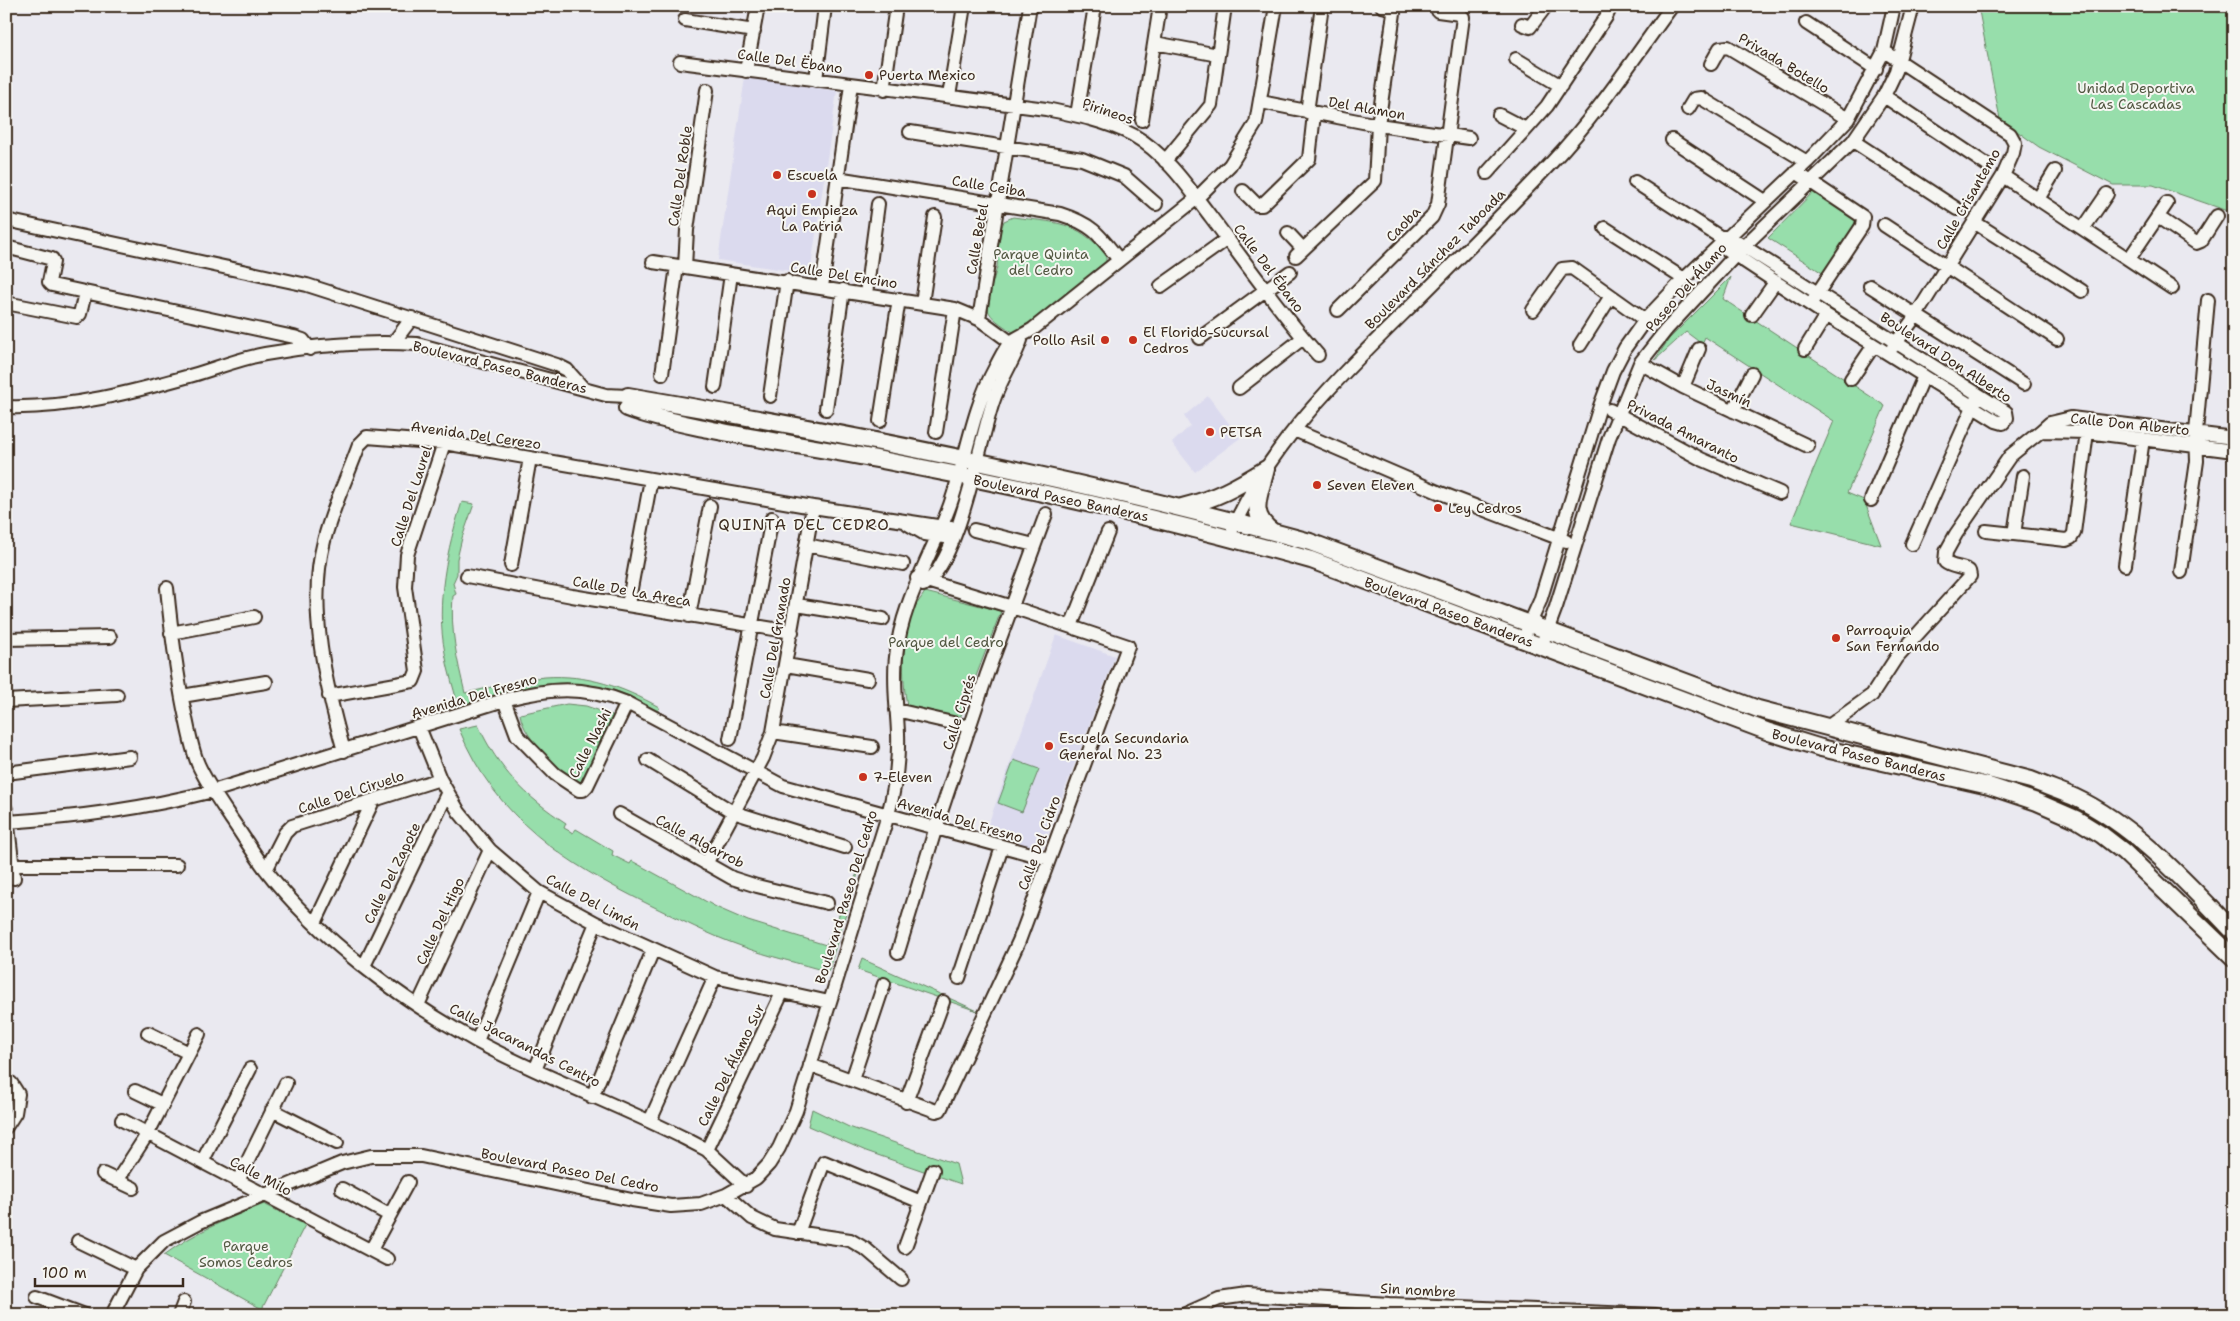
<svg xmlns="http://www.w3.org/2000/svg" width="2240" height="1321" viewBox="0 0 2240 1321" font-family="'Shantell Sans',sans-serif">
	<rect width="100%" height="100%" fill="#eae9f0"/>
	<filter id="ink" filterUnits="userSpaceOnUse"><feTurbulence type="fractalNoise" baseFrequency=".02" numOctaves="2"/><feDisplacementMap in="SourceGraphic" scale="10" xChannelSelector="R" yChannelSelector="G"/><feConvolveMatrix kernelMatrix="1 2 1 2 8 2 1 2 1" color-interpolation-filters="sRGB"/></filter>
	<g filter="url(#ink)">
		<!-- built -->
		<path fill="#dbdaee" d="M745,77L837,91L810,274L718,260Z
			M1208,396L1240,438L1195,472L1172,443L1190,426L1184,416Z
			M1056,635L1115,656L1042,850L984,836Z"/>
		<!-- green -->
		<path fill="#97deab" stroke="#698464" d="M1978,6H2234V213L2153,185H2113L2039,147L2000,119Z
			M1820,185L1863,213L1824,274L1768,238Z
			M1013,217C1057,223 1075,220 1106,254V263L1016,334C975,309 987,308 997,267C998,262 997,257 997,252C997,241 1000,231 1004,221Z
			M1731,277L1723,299L1885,406L1847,493L1864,500L1881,545L1791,523L1834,421L1705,337L1702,344L1686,332L1654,361L1669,339Z
			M462,502L474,504L462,538L457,559V574L453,583L456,594L453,596C450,630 457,660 465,693C491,688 518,679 545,677C587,674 623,687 659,707L658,711C642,703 624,692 606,688C553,676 509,693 459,708C454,690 448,671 445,653C435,603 447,549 462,502Z
			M925,592L1001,611L960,718L907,705C902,680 901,636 912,612C915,605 921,599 925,592Z
			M567,704L586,706L615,716L580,784C559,769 524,740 520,714Z
			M478,725C499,770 525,796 566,823L564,828L573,833L576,829L613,851L612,855L630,864L632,861L718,908L748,921L826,945L861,864L828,972C800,963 769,957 741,946C709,935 679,919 648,904C565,863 496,819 459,729Z
			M1014,760L1039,769L1022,812L998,803Z
			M862,959L980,1012L858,970Z
			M812,1109L849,1127L956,1164L961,1184L866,1151L808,1126Z
			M264,1204L305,1225L262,1309L164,1255C195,1232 229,1218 264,1204Z"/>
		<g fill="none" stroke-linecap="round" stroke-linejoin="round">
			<!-- minor casing -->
			<g stroke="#3b2a1e" stroke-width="16">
				<path id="minor" d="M685,20L754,31
					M1806,23L1876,69
					M1522,24L1530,27L1546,6
					M1155,43L1218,55
					M1884,51L2010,134L2015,143L2013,153L2003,176L1915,317L1893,347
					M1516,59L1561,86
					M680,62L1046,109C1076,115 1106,121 1133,135C1166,154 1189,188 1211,217C1246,263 1280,312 1318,355
					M1711,64L1720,48L1728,47L1848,119
					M746,71L758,6
					M816,80L825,6
					M884,90L896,6
					M949,96L964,6
					M1884,96L1987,165
					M1261,102L1378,125L1469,138
					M1688,109L1694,99L1701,98L1807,162
					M1307,112L1322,6
					M1077,115L1095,6
					M1499,115L1526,129
					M1142,120L1160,6
					M910,132L1082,159L1124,176L1156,204
					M1672,140L1765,201
					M1853,141L1957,209
					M1165,161L1211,105L1225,6
					M1796,172L1863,217L1862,226L1813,300
					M1487,173L1547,106L1606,17L1611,6
					M2003,176L2172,288
					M837,178L1060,214C1092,224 1099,234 1119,260
					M1635,182L1720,237H1729L2006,412L2007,418L2003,423L1996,421L1826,315L1720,245V237
					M1243,191L1257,205H1262L1309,159L1314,114
					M2038,199L2055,171
					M2158,217L2196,243L2201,241L2217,216
					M6,220L307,285L557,365L567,370L584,389
					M1974,222L2082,291
					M1884,225L2057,339
					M1605,228L1684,279
					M2083,229L2107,194
					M1288,233L1303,249
					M6,247L52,259L53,262L49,282L52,285L294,337L303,340L310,349
					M1296,256L1375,181L1378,125L1394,13L1390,8L1382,6
					M2129,259L2167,203
					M653,262L955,309L979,319L1016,346
					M685,267L687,230L707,90
					M1161,286L1227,239
					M1870,286L2024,384
					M822,287L851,85
					M866,294L878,204
					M6,303L77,317L80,314L85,293
					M922,303L935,217
					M1338,310L1432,217L1438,204L1463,17L1460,14L1438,11
					M1533,310L1562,269L1572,268L1645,320
					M1752,315L1776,281
					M979,319L1030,6
					M1200,338L1290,272
					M393,343L412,318
					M1580,345L1611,296
					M1805,349L1826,315
					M1640,363L1683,387L1808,446
					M662,374L677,266
					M1851,379L1874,345
					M715,387L731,274
					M1683,387L1699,349
					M1239,388L1303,338
					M770,396L787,281
					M6,407C69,409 133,392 193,375C217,368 241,358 265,354C315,345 367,341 417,344L606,395L628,396
					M826,409L843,290
					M1610,410L1701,459L1780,493
					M1733,411L1752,374
					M880,421L899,299
					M1294,430L1438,492L1566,541
					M936,432L955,309
					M2234,438L2071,418L2050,423L2041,431L2087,432L2234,451
					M2023,476L2014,534L2066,540L2071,538L2074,533L2087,432
					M1871,500L1924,376
					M908,524L925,534L945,537
					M1233,528C1273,438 1348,368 1417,300C1462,255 1508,209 1552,162C1597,115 1633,59 1672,6
					M974,530L1034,545
					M1986,531L2014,534
					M1912,544L1976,400
					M806,545L903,564
					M511,565L530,458
					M2125,565L2143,439
					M2181,572L2197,461L2196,432L2208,300
					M467,576L572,596L792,632
					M923,585C959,564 979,443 993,402C1000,380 1014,361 1021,340
					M167,588C171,629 176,669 184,709C188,727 191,747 198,764C207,784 220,802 232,820C243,836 254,854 266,870C319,939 400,999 476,1041C544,1078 617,1104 686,1139L707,1150L746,1186
					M628,605L651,479
					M797,605L883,619
					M689,616L710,506
					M1071,626L1108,532
					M1527,630L1540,601L1600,406L1613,371L1625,348L1645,320L1684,279L1807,162L1848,119L1884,51L1894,6
					M171,633L254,617
					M6,639L110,637
					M1544,639L1556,607L1609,438L1640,363L1666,330L1743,247L1853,141L1884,96L1896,71L1913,6
					M786,665L868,679
					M182,696L266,682
					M329,696L413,681L417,671L405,587L407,555L444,443
					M504,700L517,735L555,774L579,790H583L587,786L627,703
					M6,701L117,695
					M896,710L970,727
					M419,727L440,779L459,812L490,850L539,892L596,923L715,977L829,1002
					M1826,728L1872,695L1896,658L1970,576L1969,571C1961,566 1952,568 1945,562L1946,552L1956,534L2010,456L2041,431
					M773,732L872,747
					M730,739L772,518
					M344,751C326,687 307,607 324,541C332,508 348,476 359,445L367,437L444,443L813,507L957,529
					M648,760L733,812L845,847
					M6,773L130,757
					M6,809L14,878
					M619,814L732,878L757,886L827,903
					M7,822C80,817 142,809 213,791L504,700C549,688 583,685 627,703L783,786L1049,859
					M706,864L763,758L773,732L813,507
					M12,865H177
					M266,870L285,833L292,826L440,779
					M315,923L373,801
					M898,952L936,827L987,674L1046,514
					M364,966L447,794
					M959,978L1002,847
					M418,1005L490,850
					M148,1033L189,1053
					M477,1041L539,892
					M810,1065L936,1111L940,1110L1019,941L1128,646L1012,607L917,578
					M535,1070L596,923
					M852,1080L884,984
					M6,1082L11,1083L18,1094L15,1113L6,1127
					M135,1091L162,1104
					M592,1097L653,950
					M906,1102L943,1002
					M272,1110L337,1143
					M122,1120L387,1259
					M650,1121L715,977
					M707,1150L782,993
					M202,1162L250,1069
					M103,1174L133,1188
					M117,1181L148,1133L199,1034
					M238,1181L286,1083
					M342,1189L389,1215
					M726,1195L752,1218L775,1229L850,1240L867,1250L901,1279
					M798,1233L824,1162L921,1202
					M78,1241L136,1269
					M905,1247L933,1170
					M371,1250L408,1182
					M37,1297L85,1315
					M112,1315L136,1269L164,1241L200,1222L342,1163L371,1156H421L632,1200L671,1206L701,1204L726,1195L756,1178L769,1164L779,1148L796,1111L888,815C895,788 899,760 898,733C897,708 893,682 896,657C901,603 932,555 950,505C966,460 972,410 995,368C999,361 1004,348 1011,342C1014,339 1027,333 1033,329L1197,198L1230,165L1256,123L1276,6
					M179,1315L184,1302
					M1183,1315L1219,1299L1247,1295L1389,1304L1656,1315"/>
			</g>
			<!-- major casing -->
			<g stroke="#3b2a1e" stroke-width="20">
				<path id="major" d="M628,396C857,435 1086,480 1310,542L1758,709L2031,780C2045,786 2060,791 2074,797C2136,826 2187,883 2234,932
					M627,408C653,418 680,423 708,429C767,441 827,449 887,461C1029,488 1171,521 1311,560L1769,732L1821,748L1989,786L2037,802L2076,819L2102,835L2124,852L2234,958
					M1266,469C1260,495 1247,514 1273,532
					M1182,507C1215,499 1237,487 1266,469"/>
			</g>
			<!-- minor -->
			<use href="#minor" stroke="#f6f6f2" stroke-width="12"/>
			<!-- major -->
			<use href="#major" stroke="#f6f6f2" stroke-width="16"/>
		</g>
	</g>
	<!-- markers -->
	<g fill="#c8321e" stroke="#f6f6f2" stroke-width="2">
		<circle cx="869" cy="75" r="5"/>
		<circle cx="777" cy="175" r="5"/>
		<circle cx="812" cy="194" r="5"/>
		<circle cx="1105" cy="340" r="5"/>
		<circle cx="1133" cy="340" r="5"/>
		<circle cx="1210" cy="432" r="5"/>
		<circle cx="1317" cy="485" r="5"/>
		<circle cx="1438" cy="508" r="5"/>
		<circle cx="1836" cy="638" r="5"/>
		<circle cx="1049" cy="746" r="5"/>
		<circle cx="863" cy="777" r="5"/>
	</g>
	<g text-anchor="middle" stroke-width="4" stroke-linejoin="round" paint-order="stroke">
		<!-- street labels -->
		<g font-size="14" fill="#3b2a1e" stroke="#f6f6f2">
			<text transform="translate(790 61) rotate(8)" y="5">Calle Del Ëbano</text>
			<text transform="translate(1784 63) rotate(31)" y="5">Privada Botello</text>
			<text transform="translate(1367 108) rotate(10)" y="5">Del Alamon</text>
			<text transform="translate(1108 111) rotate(19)" y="5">Pirineos</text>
			<text transform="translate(680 176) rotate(-82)" y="5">Calle Del Roble</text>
			<text transform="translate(989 186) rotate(9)" y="5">Calle Ceiba</text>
			<text transform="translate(1968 199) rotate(-60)" y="5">Calle Crisantemo</text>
			<text transform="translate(1403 224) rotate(-46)" y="5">Caoba</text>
			<text transform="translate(977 239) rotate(-80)" y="5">Calle Betel</text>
			<text transform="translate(1435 259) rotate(-45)" y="5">Boulevard Sánchez Taboada</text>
			<text transform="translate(1269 268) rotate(53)" y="5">Calle Del Ébano</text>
			<text transform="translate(844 275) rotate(9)" y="5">Calle Del Encino</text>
			<text transform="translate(1686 287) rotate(-48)" y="5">Paseo Del Álamo</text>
			<text transform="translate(1946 357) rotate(33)" y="5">Boulevard Don Alberto</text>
			<text transform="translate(500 367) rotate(14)" y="5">Boulevard Paseo Banderas</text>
			<text transform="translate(1729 393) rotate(25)" y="5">Jasmín</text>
			<text transform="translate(2130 424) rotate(6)" y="5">Calle Don Alberto</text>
			<text transform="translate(1683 431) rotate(27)" y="5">Privada Amaranto</text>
			<text transform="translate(476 435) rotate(8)" y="5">Avenida Del Cerezo</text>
			<text transform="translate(411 496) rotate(-72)" y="5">Calle Del Laurel</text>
			<text transform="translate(1061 498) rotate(12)" y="5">Boulevard Paseo Banderas</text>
			<text transform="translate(632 591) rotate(10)" y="5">Calle De La Areca</text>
			<text transform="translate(1449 612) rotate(20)" y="5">Boulevard Paseo Banderas</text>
			<text transform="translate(775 638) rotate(-80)" y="5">Calle Del Granado</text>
			<text transform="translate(474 696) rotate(-16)" y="5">Avenida Del Fresno</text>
			<text transform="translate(959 712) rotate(-72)" y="5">Calle Ciprés</text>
			<text transform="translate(590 743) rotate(-63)" y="5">Calle Nashi</text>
			<text transform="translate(1859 755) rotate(14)" y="5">Boulevard Paseo Banderas</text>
			<text transform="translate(351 792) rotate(-18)" y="5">Calle Del Ciruelo</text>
			<text transform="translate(960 820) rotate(16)" y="5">Avenida Del Fresno</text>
			<text transform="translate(700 841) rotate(28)" y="5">Calle Algarrob</text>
			<text transform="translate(1039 843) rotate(-70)" y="5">Calle Del Cidro</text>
			<text transform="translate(392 873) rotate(-64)" y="5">Calle Del Zapote</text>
			<text transform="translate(846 897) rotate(-73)" y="5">Boulevard Paseo Del Cedro</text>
			<text transform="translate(593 902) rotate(28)" y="5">Calle Del Limón</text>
			<text transform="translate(440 921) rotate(-65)" y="5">Calle Del Higo</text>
			<text transform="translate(525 1045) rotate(27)" y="5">Calle Jacarandas Centro</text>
			<text transform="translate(731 1065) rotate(-64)" y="5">Calle Del Álamo Sur</text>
			<text transform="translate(570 1170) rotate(11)" y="5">Boulevard Paseo Del Cedro</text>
			<text transform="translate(261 1176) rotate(28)" y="5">Calle Milo</text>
			<text transform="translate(1418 1290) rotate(3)" y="5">Sin nombre</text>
		</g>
		<!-- poi labels -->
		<g font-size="14" fill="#3b2a1e" stroke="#f6f6f2" text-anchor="start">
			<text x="879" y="80">Puerta Mexico</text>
			<text x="787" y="180">Escuela</text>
			<text x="812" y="215" text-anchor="middle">Aqui Empieza<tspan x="812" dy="16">La Patria</tspan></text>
			<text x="1143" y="337">El Florido-Sucursal<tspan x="1143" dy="16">Cedros</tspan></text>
			<text x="1095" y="345" text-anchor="end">Pollo Asil</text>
			<text x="1220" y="437">PETSA</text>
			<text x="1327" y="490">Seven Eleven</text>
			<text x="1448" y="513">Ley Cedros</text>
			<text x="1846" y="635">Parroquia<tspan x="1846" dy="16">San Fernando</tspan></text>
			<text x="1059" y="743">Escuela Secundaria<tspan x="1059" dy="16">General No. 23</tspan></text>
			<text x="873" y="782">7-Eleven</text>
		</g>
		<!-- park labels -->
		<g font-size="14" fill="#525741" stroke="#f6f6f2">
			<text x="2136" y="93">Unidad Deportiva<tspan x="2136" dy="16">Las Cascadas</tspan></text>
			<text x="1041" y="259">Parque Quinta<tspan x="1041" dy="16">del Cedro</tspan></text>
			<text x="946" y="647">Parque del Cedro</text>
			<text x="246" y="1251">Parque<tspan x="246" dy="16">Somos Cedros</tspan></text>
		</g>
		<!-- quarter labels -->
		<g font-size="16" letter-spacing="1" fill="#3b2a1e" stroke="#f6f6f2">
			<text x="804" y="530">QUINTA DEL CEDRO</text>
		</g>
	</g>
	<!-- margin -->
	<rect width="2240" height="1321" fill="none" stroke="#f6f6f2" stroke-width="25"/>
	<rect x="12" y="12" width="2215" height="1296" fill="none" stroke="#3b2a1e" stroke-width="2" filter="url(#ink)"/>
	<!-- scale -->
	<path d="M35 1278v8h148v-8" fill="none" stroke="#3b2a1e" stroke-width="2.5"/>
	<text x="42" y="1278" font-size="15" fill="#3b2a1e" stroke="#f6f6f2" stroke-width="4" paint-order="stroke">100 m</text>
</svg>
